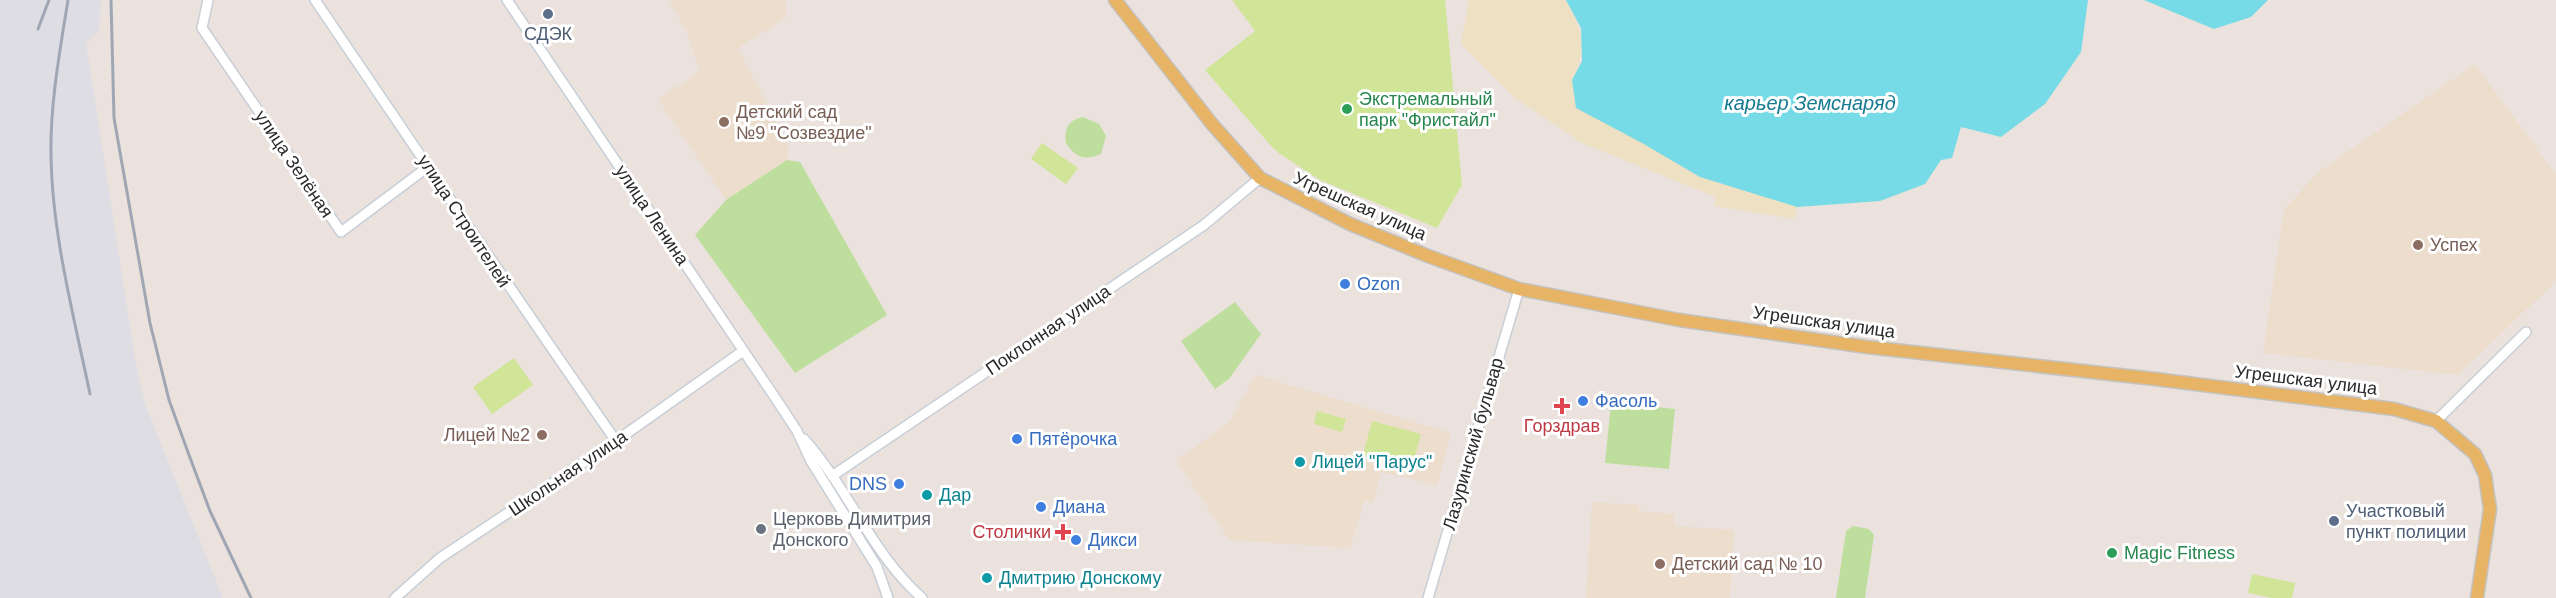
<svg xmlns="http://www.w3.org/2000/svg" width="2556" height="598" viewBox="0 0 2556 598" font-family="Helvetica,sans-serif">
	<rect width="100%" height="100%" fill="#ebe2dd"/>
	<!-- industrial -->
	<path fill="#dedde4" d="M0,0H101L99,31L86,43L136,365L145,404L223,598H0Z"/>
	<!-- education -->
	<path fill="#ecddcd" d="M669,0H785L787,17L738,48L788,145L787,160L726,200L658,99L700,72L687,32Z
		M2475,64L2556,175V281L2458,375L2263,353L2284,209L2321,170Z
		M1256,375L1451,433L1437,485L1381,472L1374,502L1364,501L1350,548L1229,540L1176,460L1228,424Z
		M1592,502L1639,505V511L1674,514V526L1734,530L1730,598H1586Z"/>
	<!-- green -->
	<path fill="#bede9d" d="M1083,117L1099,124L1106,136L1101,154C1085,161 1076,158 1066,143C1064,129 1068,120 1083,117Z
		M787,160L800,162L887,315L795,373L695,235L726,200Z
		M1235,302L1261,334L1229,379L1215,389L1181,341Z
		M1611,402L1675,409L1669,469L1605,463Z
		M1853,526L1869,529L1874,535L1865,598H1836L1846,531Z"/>
	<!-- sand -->
	<path fill="#eee0c2" d="M1469,0H1566C1582,31 1589,48 1572,80L1642,143L1700,177L1797,207L1795,219L1714,206L1716,197L1582,143L1515,98L1461,44Z"/>
	<!-- pitch -->
	<path fill="#d1e599" d="M1232,0H1445L1462,185L1437,228L1320,180L1280,154L1272,147L1205,70L1255,31Z
		M1042,143L1078,168L1066,184L1031,159Z
		M514,358L533,385L492,414L473,387Z
		M1317,411L1346,419L1342,432L1314,424Z
		M1372,421L1421,434L1412,468L1363,455Z
		M2252,574L2295,583L2292,598H2272L2248,593Z"/>
	<!-- water -->
	<path fill="#76dbe6" d="M1566,0H2088L2081,52L2045,104L2001,137L1961,127L1952,158L1941,160L1925,184L1880,201L1797,207L1700,177L1642,143L1576,108L1572,80L1582,61L1581,28Z
		M2144,0H2268L2251,17L2214,29Z"/>
	<g fill="none" stroke-linecap="round" stroke-linejoin="round">
		<!-- minor casing -->
		<g stroke="#c8ced7" stroke-width="12">
			<path id="minor" d="M208,0L202,28L341,232L429,166
				M315,0C415,147 514,295 616,441
				M507,0L776,399L797,431L811,461L877,567L888,598
				M2436,421L2526,332
				M804,439C848,488 872,554 922,598
				M832,476L1204,225L1260,178
				M395,598L440,558L616,441L743,351
				M1428,598L1519,289"/>
		</g>
		<!-- major casing -->
		<g stroke="#c3c3c3" stroke-width="15">
			<path id="major" d="M1115,0L1212,124L1260,178L1350,224L1428,256L1519,289L1679,320L1867,347L2155,379L2394,409L2436,421L2475,454L2485,475L2490,509L2477,598"/>
		</g>
		<!-- minor -->
		<use href="#minor" stroke="#fff" stroke-width="9"/>
		<!-- major -->
		<use href="#major" stroke="#e7b365" stroke-width="12"/>
		<!-- rail -->
		<path stroke="#a0a6b3" stroke-width="3" d="M68,0C60,50 50,104 51,155C52,234 74,317 90,394
			M111,0L114,118L150,323L169,400L189,455L210,511L251,598
			M38,29L49,0"/>
	</g>
	<!-- markers -->
	<g fill="#5c6f8a" stroke="#fff" stroke-width="2">
		<circle cx="548" cy="14" r="6"/>
		<circle cx="2334" cy="521" r="6"/>
	</g>
	<g fill="#2e9e5b" stroke="#fff" stroke-width="2">
		<circle cx="1347" cy="109" r="6"/>
		<circle cx="2112" cy="553" r="6"/>
	</g>
	<g fill="#8d6e63" stroke="#fff" stroke-width="2">
		<circle cx="724" cy="122" r="6"/>
		<circle cx="2418" cy="245" r="6"/>
		<circle cx="542" cy="435" r="6"/>
		<circle cx="1660" cy="564" r="6"/>
	</g>
	<g fill="#3f7fe0" stroke="#fff" stroke-width="2">
		<circle cx="1345" cy="284" r="6"/>
		<circle cx="1583" cy="401" r="6"/>
		<circle cx="1017" cy="439" r="6"/>
		<circle cx="899" cy="484" r="6"/>
		<circle cx="1041" cy="507" r="6"/>
		<circle cx="1076" cy="540" r="6"/>
	</g>
	<g fill="#e0444e" stroke="#fff" stroke-width="2">
		<path d="M1559 397h6v6h6v6h-6v6h-6v-6h-6v-6h6z"/>
		<path d="M1060 523h6v6h6v6h-6v6h-6v-6h-6v-6h6z"/>
	</g>
	<g fill="#0f9aa8" stroke="#fff" stroke-width="2">
		<circle cx="1300" cy="462" r="6"/>
		<circle cx="927" cy="495" r="6"/>
		<circle cx="987" cy="578" r="6"/>
	</g>
	<circle fill="#6b7280" stroke="#fff" stroke-width="2" cx="761" cy="529" r="6"/>
	<g text-anchor="middle" stroke-width="6" stroke-linejoin="round" paint-order="stroke">
		<!-- service labels -->
		<g font-size="18" fill="#4e5e75" stroke="#fff">
			<text x="548" y="40">СДЭК</text>
			<text x="2346" y="517" text-anchor="start">Участковый<tspan x="2346" dy="21">пункт полиции</tspan></text>
		</g>
		<!-- leisure labels -->
		<g font-size="18" fill="#27864d" stroke="#fff" text-anchor="start">
			<text x="1359" y="105">Экстремальный<tspan x="1359" dy="21">парк "Фристайл"</tspan></text>
			<text x="2124" y="559">Magic Fitness</text>
		</g>
		<!-- education labels -->
		<g font-size="18" fill="#785e54" stroke="#fff" text-anchor="start">
			<text x="736" y="118">Детский сад<tspan x="736" dy="21">№9 "Созвездие"</tspan></text>
			<text x="2430" y="251">Успех</text>
			<text x="530" y="441" text-anchor="end">Лицей №2</text>
			<text x="1672" y="570">Детский сад № 10</text>
		</g>
		<!-- street labels -->
		<g font-size="18" fill="#2a2a2a" stroke="#fff">
			<text transform="translate(294 164) rotate(56)" y="6">улица Зелёная</text>
			<text transform="translate(1360 206) rotate(24)" y="6">Угрешская улица</text>
			<text transform="translate(652 215) rotate(56)" y="6">улица Ленина</text>
			<text transform="translate(464 221) rotate(57)" y="6">улица Строителей</text>
			<text transform="translate(1824 322) rotate(8)" y="6">Угрешская улица</text>
			<text transform="translate(1048 330) rotate(-34)" y="6">Поклонная улица</text>
			<text transform="translate(2306 380) rotate(7)" y="6">Угрешская улица</text>
			<text transform="translate(1473 444) rotate(-74)" y="6">Лазуринский бульвар</text>
			<text transform="translate(568 473) rotate(-34)" y="6">Школьная улица</text>
		</g>
		<!-- shop labels -->
		<g font-size="18" fill="#366cbe" stroke="#fff" text-anchor="start">
			<text x="1357" y="290">Ozon</text>
			<text x="1595" y="407">Фасоль</text>
			<text x="1029" y="445">Пятёрочка</text>
			<text x="887" y="490" text-anchor="end">DNS</text>
			<text x="1053" y="513">Диана</text>
			<text x="1088" y="546">Дикси</text>
		</g>
		<!-- health labels -->
		<g font-size="18" fill="#be3a42" stroke="#fff">
			<text x="1562" y="432">Горздрав</text>
			<text x="1051" y="538" text-anchor="end">Столички</text>
		</g>
		<!-- culture labels -->
		<g font-size="18" fill="#0d838f" stroke="#fff" text-anchor="start">
			<text x="1312" y="468">Лицей "Парус"</text>
			<text x="939" y="501">Дар</text>
			<text x="999" y="584">Дмитрию Донскому</text>
		</g>
		<!-- worship labels -->
		<g font-size="18" fill="#5b616d" stroke="#fff" text-anchor="start">
			<text x="773" y="525">Церковь Димитрия<tspan x="773" dy="21">Донского</tspan></text>
		</g>
		<!-- water labels -->
		<g font-size="20" font-style="italic" fill="#167b91" stroke="#fff">
			<text x="1810" y="110">карьер Земснаряд</text>
		</g>
	</g>
</svg>
